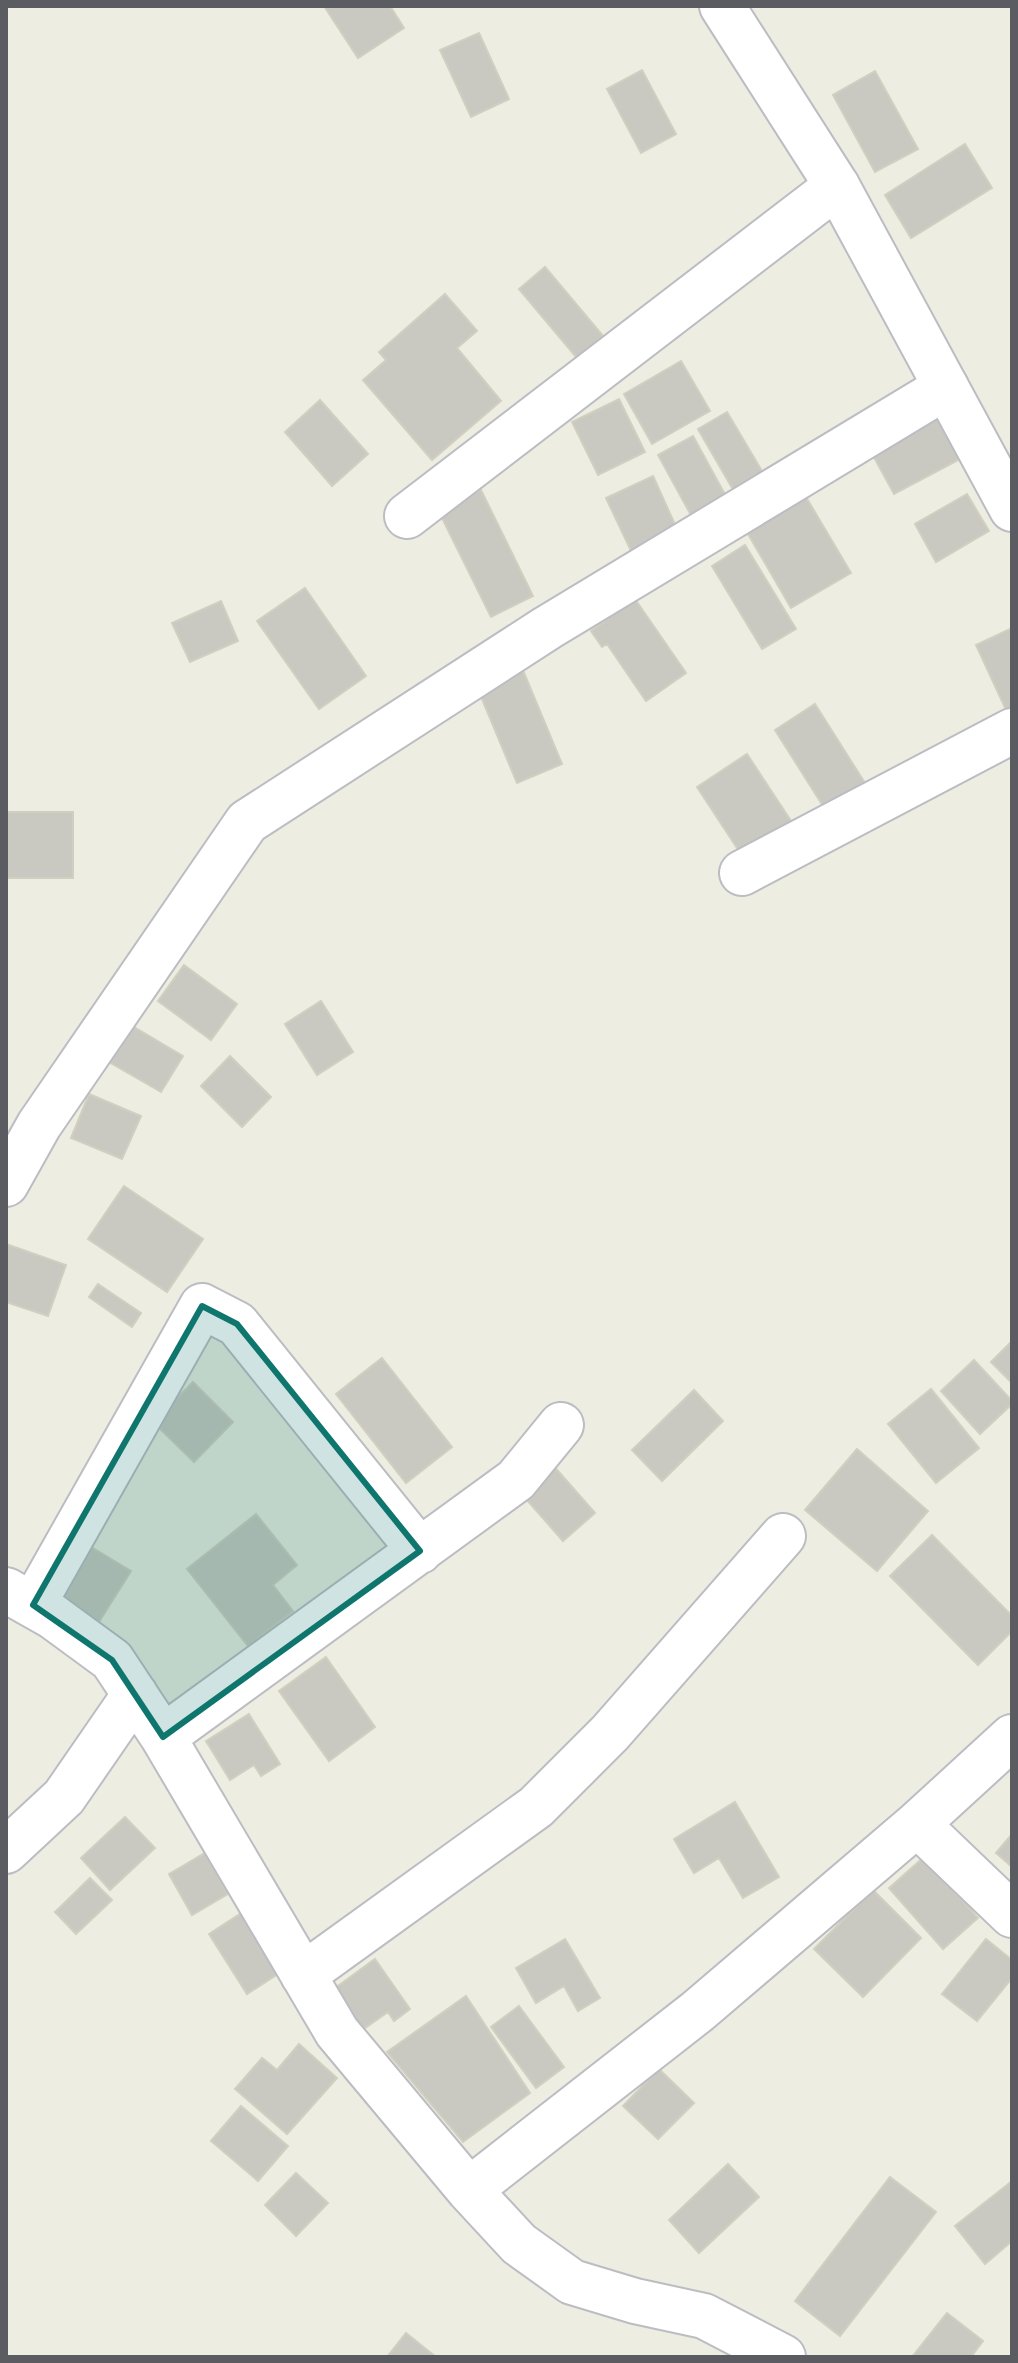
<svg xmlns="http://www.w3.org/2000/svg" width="1018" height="2363" viewBox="0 0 1018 2363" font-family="Poppins,sans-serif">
	<rect width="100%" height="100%" fill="#edede1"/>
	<!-- building -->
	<path fill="#cac9c1" stroke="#d1cfc0" stroke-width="2" d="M324,6H390L404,28L358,58Z
		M479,33L509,99L471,117L440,50Z
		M642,70L676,134L641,153L607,89Z
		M875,71L918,149L875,172L833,95Z
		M965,144L992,188L911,238L885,195Z
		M545,267L603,336L577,358L519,289Z
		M445,294L477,331L457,348L501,401L432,460L363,380L386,360L379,352Z
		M681,361L710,411L652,444L624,394Z
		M619,399L645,452L598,475L572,422Z
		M320,400L368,454L332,486L285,432Z
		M727,412L769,483L739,500L698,429Z
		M936,414L960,459L894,494L870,450Z
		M693,436L733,509L698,528L658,455Z
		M653,476L677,529L631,551L606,498Z
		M481,490L533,596L491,617L439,512Z
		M803,492L851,573L791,608L744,527Z
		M967,494L989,531L936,562L915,524Z
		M745,545L796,629L762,649L712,566Z
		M305,588L366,676L319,709L257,621Z
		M635,599L686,673L646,701L607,644L602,647L591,631Z
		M221,601L238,641L190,662L172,623Z
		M1012,628V707L1006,710L976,645Z
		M522,668L562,764L517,783L477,687Z
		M815,704L870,791L830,817L775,730Z
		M747,754L793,824L743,857L697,787Z
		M6,812H73V878H6Z
		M184,965L237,1004L211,1040L158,1001Z
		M321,1001L353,1052L317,1075L285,1024Z
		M129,1024L183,1056L161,1092L107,1061Z
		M230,1056L271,1097L242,1127L201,1086Z
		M89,1094L141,1116L122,1159L71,1138Z
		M124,1186L203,1239L167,1292L88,1239Z
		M6,1244L66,1265L48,1316L6,1302Z
		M98,1284L141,1313L132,1327L89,1297Z
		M1012,1341V1383L991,1362Z
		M382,1358L452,1447L406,1483L336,1394Z
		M974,1360L1012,1401V1404L980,1434L941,1391Z
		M193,1382L233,1422L194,1462L153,1422Z
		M931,1389L979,1448L936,1483L888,1424Z
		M694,1390L723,1421L662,1481L632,1450Z
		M857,1449L928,1511L877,1571L805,1510Z
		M551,1463L595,1513L563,1541L519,1491Z
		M256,1514L297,1565L273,1585L293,1611L248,1646L187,1569Z
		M932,1535L1012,1616V1631L978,1665L890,1576Z
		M88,1545L131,1571L99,1622L57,1596Z
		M326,1657L375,1727L329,1761L279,1691Z
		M249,1714L280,1764L261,1776L254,1765L230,1780L206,1741Z
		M735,1802L779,1877L743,1898L719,1858L694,1873L674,1839Z
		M125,1817L155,1848L110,1890L81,1858Z
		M1012,1834V1867L996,1853Z
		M205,1853L228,1894L192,1915L169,1874Z
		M924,1857L978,1918L943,1949L889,1888Z
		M90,1878L112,1900L76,1934L55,1912Z
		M873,1890L921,1938L863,1997L814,1949Z
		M243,1912L281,1972L247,1994L209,1934Z
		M565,1939L600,1998L578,2011L564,1986L536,2003L516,1968Z
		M986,1939L1012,1960V1978L977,2021L942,1994Z
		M375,1959L410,2009L394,2021L388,2012L355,2035L327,1994Z
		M466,1996L530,2093L463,2142L387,2052Z
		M519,2006L564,2067L536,2088L491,2027Z
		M299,2044L337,2078L287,2134L235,2089L262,2058L277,2070Z
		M659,2069L694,2103L658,2139L623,2106Z
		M241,2106L288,2146L258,2181L211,2141Z
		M728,2164L759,2197L699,2253L669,2220Z
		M296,2173L328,2203L296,2236L265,2205Z
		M890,2177L936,2212L840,2336L795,2301Z
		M1012,2181V2241L985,2264L955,2226Z
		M947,2313L983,2341L971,2357H912Z
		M406,2333L436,2357H387Z"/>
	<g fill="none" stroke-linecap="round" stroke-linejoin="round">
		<!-- minor casing -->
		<g stroke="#bcbdc3" stroke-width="48">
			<path id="minor" d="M407,516L837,186
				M742,873L1012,731
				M6,1184L39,1125L247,822L547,628L946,387
				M6,1590L52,1616L112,1660L163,1737L337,2032L469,2190L519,2244L572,2282L635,2301L704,2316L783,2357
				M33,1605L202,1306L237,1324L420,1551
				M163,1737L516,1480L561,1425
				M917,1824L1012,1915
				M6,1851L64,1797L135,1694
				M303,1975L536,1807L610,1733L783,1536
				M469,2190L698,2011L917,1824L1012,1737"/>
		</g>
		<!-- tertiary casing -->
		<g stroke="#bcbdc3" stroke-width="48">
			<path id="tertiary" d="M722,6L837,186L1012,509"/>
		</g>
		<!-- minor -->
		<use href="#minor" stroke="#fff" stroke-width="44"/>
		<!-- tertiary -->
		<use href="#tertiary" stroke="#fff" stroke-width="44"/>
	</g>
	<!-- marked area -->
	<path fill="#0f766e" fill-opacity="0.2" stroke="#0f766e" stroke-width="6" stroke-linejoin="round" d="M202,1306L237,1324L420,1551L163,1737L112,1660L33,1605Z"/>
	<!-- border -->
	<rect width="1018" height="2363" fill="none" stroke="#5a5c62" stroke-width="16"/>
</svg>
